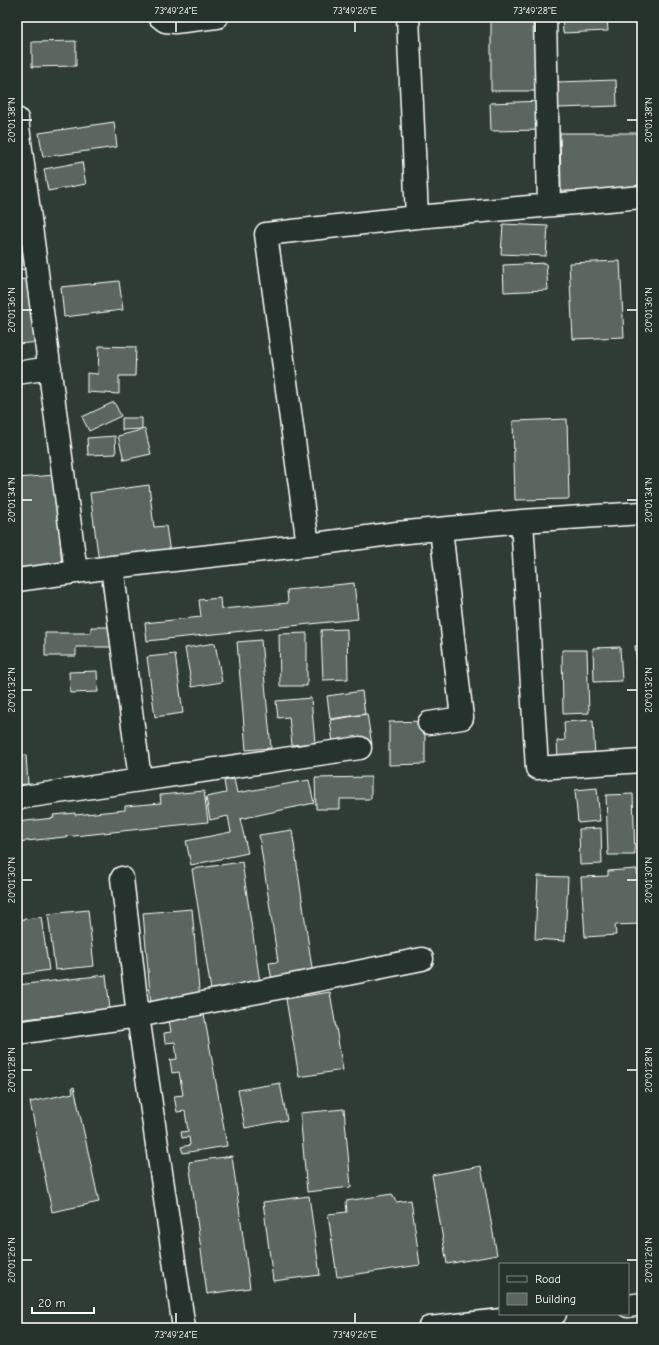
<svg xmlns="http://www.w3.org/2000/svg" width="659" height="1345" viewBox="0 0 659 1345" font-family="'Comic Neue',sans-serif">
	<rect width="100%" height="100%" fill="#2f3b35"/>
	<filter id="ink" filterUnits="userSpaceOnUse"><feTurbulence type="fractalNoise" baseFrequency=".025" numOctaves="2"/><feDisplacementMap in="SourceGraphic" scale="8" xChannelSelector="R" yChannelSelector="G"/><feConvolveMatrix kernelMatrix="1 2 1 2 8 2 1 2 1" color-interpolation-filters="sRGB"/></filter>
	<g filter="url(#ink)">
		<!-- building -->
		<path fill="#5b6661" stroke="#fff" d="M491,17H534L535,91H491Z
			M562,17H607L608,31L563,33Z
			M76,41V66L32,67V42Z
			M616,80L617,106L558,108L557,82Z
			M543,101L544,130L491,131L490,103Z
			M114,122L117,147L43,157L39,133Z
			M560,133H639V191H561Z
			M82,162L86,184L48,191L44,169Z
			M17,217H23L28,269L17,270Z
			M503,224L548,226L546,256L501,254Z
			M620,261L624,337L573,339L569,263Z
			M546,263L548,290L504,292L503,265Z
			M33,278L40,342L17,344V280Z
			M119,281L123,310L64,317L61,287Z
			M99,346L136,347L135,376H119V394L87,392V373L98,374Z
			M114,402L121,416L89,431L82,417Z
			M122,418H142V429L122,430Z
			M567,419L569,499L515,500L513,421Z
			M145,429L151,454L124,460L118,436Z
			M115,436L116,454L88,455L87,438Z
			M56,475L62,569L18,572L17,478Z
			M149,485L154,527L166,526L170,553L99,562L90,493Z
			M354,583L358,619L147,641L145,623L201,617L199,600L220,598L221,609L288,603L287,590Z
			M91,627H120V647H76V656H45V633H91Z
			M347,629L348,679L323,680L321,630Z
			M307,633V686H280L279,634Z
			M261,640L271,748L246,750L237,642Z
			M215,643L222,682L192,687L185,648Z
			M642,645V679L640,680L635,646Z
			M620,647L622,681L594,682L593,648Z
			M562,650H587L589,713L563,714Z
			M175,654L183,713L155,717L147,657Z
			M97,671L98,692L70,693L69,672Z
			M17,679L20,738H17Z
			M639,683H642V755H641Z
			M362,691L365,714L330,719L327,696Z
			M311,698L315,743L292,745L289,717L278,718L276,701Z
			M367,714L372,745L334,750L330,720Z
			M593,720L595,758L558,759L557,741L565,740L564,722Z
			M425,721V764L389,765V722Z
			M26,755L28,784L17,785V756Z
			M371,777V799H340V809H316L315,778Z
			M234,779L237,793L309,780L314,803L240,819L248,853L191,865L186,841L231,832L228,816L210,820L206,797L226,793L224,781Z
			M597,788L600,821L578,823L575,790Z
			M204,791L208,822L17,842V822L54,818L53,815L75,813V815L125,810V806L161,803L160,795Z
			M633,794L635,855H608L606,795Z
			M601,828L602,864L580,865L579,829Z
			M292,830L313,975L272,981L269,963L278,962L259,835Z
			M242,862L261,989L212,997L192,869Z
			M637,869L641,924L615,925L616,935L585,937L581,877L608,876V871Z
			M538,876L568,877L565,941L535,939Z
			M192,909L200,1001L151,1005L143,913Z
			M88,910L94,966L55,970L48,914Z
			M41,917L49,970L17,975V920Z
			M106,975L110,1009L17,1020V985Z
			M330,992L343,1070L299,1077L286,999Z
			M203,1008L227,1146L183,1153L181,1147L190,1145L189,1137L182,1138L181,1132L188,1131L185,1111L177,1112L174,1096L183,1095L179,1072L172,1073L170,1060L177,1059L175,1042L165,1043L164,1033L171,1032L168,1014Z
			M280,1083L287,1120L245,1128L238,1090Z
			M74,1087L99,1202L52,1212L30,1102L73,1093L72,1088Z
			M344,1109L351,1187L307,1192L300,1113Z
			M232,1156L250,1288L207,1294L189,1162Z
			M481,1166L497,1255L447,1264L432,1175Z
			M392,1194L396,1202L411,1200L420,1265L337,1277L328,1214L347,1212L346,1201Z
			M309,1196L320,1275L273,1281L263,1202Z"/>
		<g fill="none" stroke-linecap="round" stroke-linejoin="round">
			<!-- minor casing -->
			<g stroke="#fff" stroke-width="25">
				<path id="minor" d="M160,17L165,21L175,22L217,17
					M408,17L417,217
					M545,17L549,205
					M17,119L76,572
					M17,373L50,368
					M522,521L537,768L642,761
					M308,545L266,234L417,217L642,197
					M112,567L140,779
					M17,580L112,567L308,545L397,533L522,521L642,513
					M429,723L462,718L441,529
					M17,798L360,748
					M122,878L138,1016L184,1328
					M17,1033L138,1016L422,959
					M628,1306L642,1304
					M429,1328L555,1314"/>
			</g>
			<!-- minor -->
			<use href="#minor" stroke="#26332d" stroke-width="22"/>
		</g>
	</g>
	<!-- ticks -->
	<path fill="none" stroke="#fff" stroke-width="1.5" d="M176,22V32M355,22V32M535,22V32M22,120H32M627,120H637M22,310H32M627,310H637M22,500H32M627,500H637M22,690H32M627,690H637M22,880H32M627,880H637M22,1070H32M627,1070H637M22,1260H32M627,1260H637M176,1313V1323M355,1313V1323"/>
	<!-- margin -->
	<rect width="659" height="1345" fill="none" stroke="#26332d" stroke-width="44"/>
	<!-- legend -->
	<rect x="499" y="1263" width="130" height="52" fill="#26332d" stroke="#7d8581"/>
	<rect x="507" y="1276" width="20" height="6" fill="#26332d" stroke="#7d8581"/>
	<text x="535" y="1283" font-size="12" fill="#ffffff">Road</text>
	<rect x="507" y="1293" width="20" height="12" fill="#5b6661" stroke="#7d8581"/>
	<text x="535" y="1303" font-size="12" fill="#ffffff">Building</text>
	<!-- scale -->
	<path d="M32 1307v6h62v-6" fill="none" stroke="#ffffff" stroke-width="2"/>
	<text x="38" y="1307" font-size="12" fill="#ffffff" stroke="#26332d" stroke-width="3" paint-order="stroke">20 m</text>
	<rect x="22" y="22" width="615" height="1301" fill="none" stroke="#fff" stroke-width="1.5"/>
	<g font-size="10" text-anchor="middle" fill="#fff">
		<text x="176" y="14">73°49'24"E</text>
		<text x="355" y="14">73°49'26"E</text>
		<text x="535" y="14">73°49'28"E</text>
		<text transform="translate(11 120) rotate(-90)" y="4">20°01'38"N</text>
		<text transform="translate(648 120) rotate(-90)" y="4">20°01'38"N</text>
		<text transform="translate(11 310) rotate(-90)" y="4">20°01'36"N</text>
		<text transform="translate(648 310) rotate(-90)" y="4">20°01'36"N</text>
		<text transform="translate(11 500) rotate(-90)" y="4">20°01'34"N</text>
		<text transform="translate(648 500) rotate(-90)" y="4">20°01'34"N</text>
		<text transform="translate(11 690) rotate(-90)" y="4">20°01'32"N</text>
		<text transform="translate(648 690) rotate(-90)" y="4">20°01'32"N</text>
		<text transform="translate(11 880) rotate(-90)" y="4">20°01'30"N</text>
		<text transform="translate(648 880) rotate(-90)" y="4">20°01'30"N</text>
		<text transform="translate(11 1070) rotate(-90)" y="4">20°01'28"N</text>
		<text transform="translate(648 1070) rotate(-90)" y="4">20°01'28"N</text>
		<text transform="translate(11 1260) rotate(-90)" y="4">20°01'26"N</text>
		<text transform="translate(648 1260) rotate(-90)" y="4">20°01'26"N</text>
		<text x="176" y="1338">73°49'24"E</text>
		<text x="355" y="1338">73°49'26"E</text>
	</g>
</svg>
